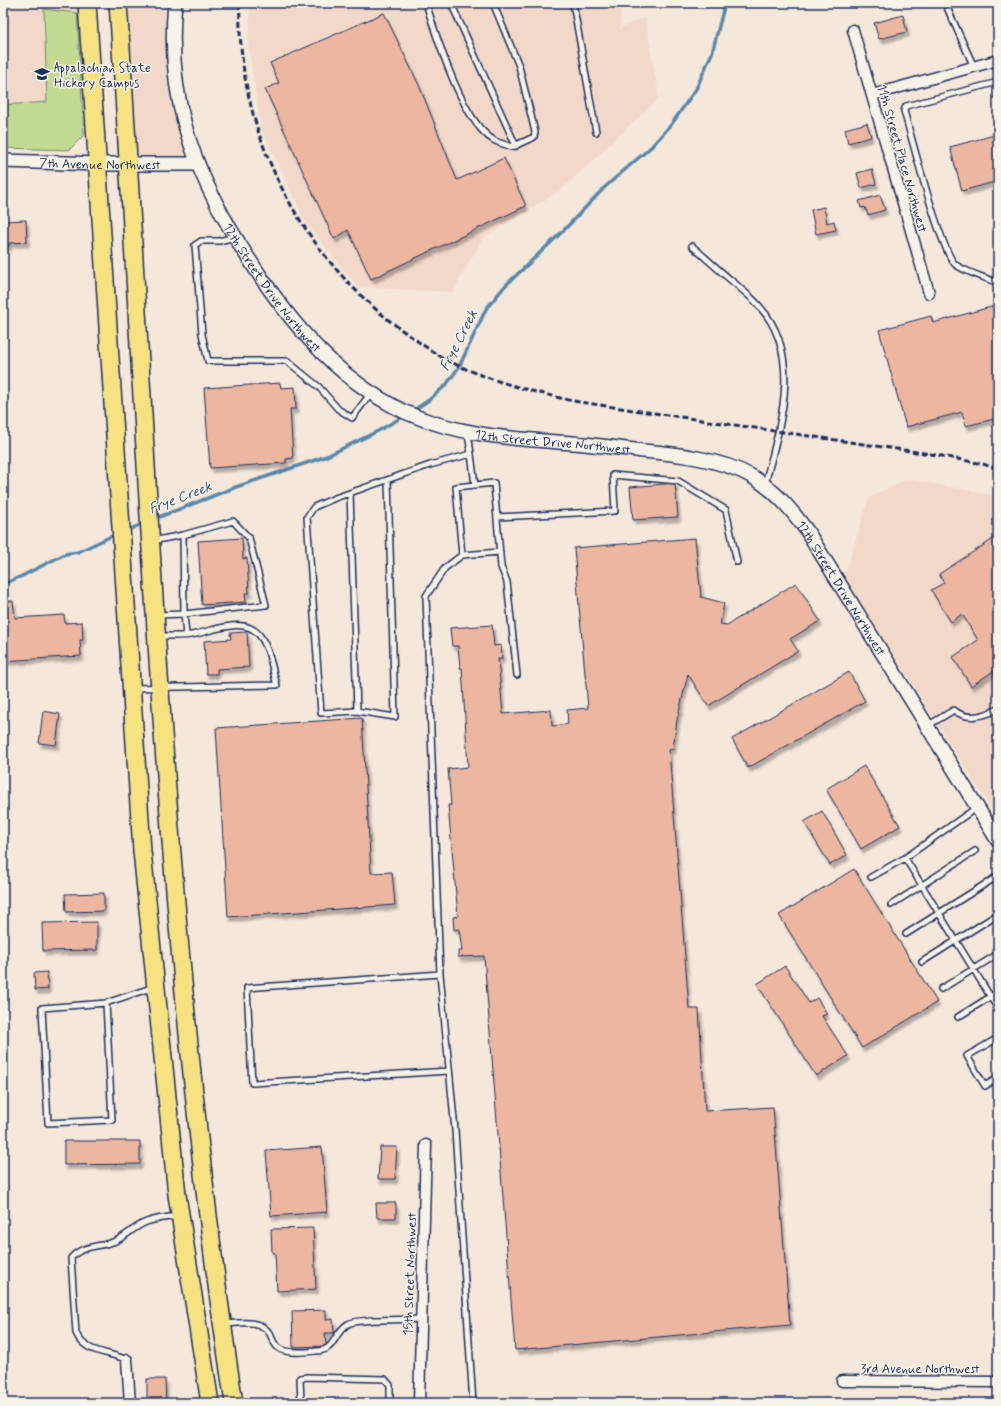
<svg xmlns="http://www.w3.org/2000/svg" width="1001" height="1406" viewBox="0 0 1001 1406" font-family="Mynerve,sans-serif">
	<defs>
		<filter id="shadow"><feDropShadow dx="2.5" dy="4.5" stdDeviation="1" flood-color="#0004"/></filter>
	</defs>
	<rect width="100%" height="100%" fill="#f5e7da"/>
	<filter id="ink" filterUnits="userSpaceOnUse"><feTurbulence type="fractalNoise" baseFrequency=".025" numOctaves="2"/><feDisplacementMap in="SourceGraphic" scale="8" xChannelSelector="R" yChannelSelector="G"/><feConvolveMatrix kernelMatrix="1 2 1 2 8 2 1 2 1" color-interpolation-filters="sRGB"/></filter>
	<g filter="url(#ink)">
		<!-- built -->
		<path fill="#f2d8c9" d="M3,3H76L84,135L69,150L3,148Z
			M118,3H175L173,42L197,164H129Z
			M251,3H621L620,28L645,17L659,98L562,189L483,238L452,292L358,287L307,225L261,128L248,43Z
			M908,479L998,496V819L844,577L869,498Z"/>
		<!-- green -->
		<path fill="#c3db91" stroke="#6f8578" d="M44,9L77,13L84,135L69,150L3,148V105L47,102Z"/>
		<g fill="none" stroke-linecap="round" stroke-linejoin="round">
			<!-- stream -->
			<path stroke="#5989ad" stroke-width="3.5" d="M411,412L429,400L446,385L459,367L486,309L505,286L563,231L605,187L651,147L671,125L696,89L712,53L725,3
				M154,519L236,487L327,456L378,431L404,416
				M126,531L144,523
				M3,584L22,576L65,554L78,552L116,534"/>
		</g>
		<!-- building -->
		<path fill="#ecb6a0" stroke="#1b2f5e" filter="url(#shadow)" d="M384,13L419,85L457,180L504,158L526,206L371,279L348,230L334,239L265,89L279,83L270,63Z
			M903,15L907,32L879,39L874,23Z
			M867,123L871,137L848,143L845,129Z
			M998,134V181L962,191L950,147Z
			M872,169L876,184L861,188L857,173Z
			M880,195L885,210L868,215L865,207L861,208L859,201Z
			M824,207L827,223L834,221L836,230L816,234L811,210Z
			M26,220L27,242L9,243V246L3,247V221Z
			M998,305V418L966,426L962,412L906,427L879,330L931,316L933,323Z
			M280,383L281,388L295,387L296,409H290L293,458L286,459V463L210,468L204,388Z
			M675,483L678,517L633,520L630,487Z
			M998,536V668L971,686L953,657L978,640L962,614L951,622L931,590L944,583L939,574Z
			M242,538L243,559L247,558L249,593H245L246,602L202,605L198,541Z
			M695,538L701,597L724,603L720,624L727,625L796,583L820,621L790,639L798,651L708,706L688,674L677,720L673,749L669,750L689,1009H699L705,1111L773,1107L790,1325L515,1350L484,956L458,957V951H462L459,929L454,930L453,917L458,916L448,805H451L448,769L468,767L462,668H460L458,646H452L450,628L492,625L494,646L501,645L502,659H498L503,714L551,710L552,726L568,724L567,710L588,708L574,548Z
			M3,601H13L15,618L64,615L65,623L82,622L83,640H80L81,656L3,661Z
			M247,632L249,667L217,669V674H206L204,641L231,639L230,633Z
			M849,672L865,701L748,768L732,739Z
			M43,711L60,714L56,745L39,743Z
			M362,718L371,873L392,872L395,905L228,917L216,728Z
			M864,766L900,826L861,849L826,789Z
			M822,811L847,855L830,865L804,822Z
			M854,869L937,1002L862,1048L779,915Z
			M104,893V911L66,912L65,894Z
			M97,922V950L43,951L42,923Z
			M785,966L809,1003L817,998L827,1014L822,1016L848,1056L816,1076L757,984Z
			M47,972L48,989L35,990L34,973Z
			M64,1141H140V1164L64,1165Z
			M322,1147L327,1212L271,1216L266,1151Z
			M380,1147H397L395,1179H378Z
			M376,1203H396V1218H377Z
			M313,1228L316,1289L277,1291L275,1253H272L271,1229Z
			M326,1310V1320L333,1319L334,1333H325L326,1346L293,1347L292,1311Z
			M147,1379H165L166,1403H147Z"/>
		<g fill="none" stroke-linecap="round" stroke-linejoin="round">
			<!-- service casing -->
			<g stroke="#1b2f5e" stroke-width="8">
				<path id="service" d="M426,3C436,36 463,121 492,139C497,143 505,144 512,147L534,137L535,132L519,66L493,3
					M451,3L516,146
					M573,3L596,132
					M945,3L974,67
					M998,82L906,106L904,111C911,135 941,254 956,265C966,272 986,278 998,283
					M235,237L219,241H201L195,245L202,334L208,361H287L319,387L338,409L352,418L371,393
					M692,246C707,259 722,273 738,286C745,293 754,299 760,307C804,356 779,429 765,484
					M471,454L475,485L456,487L462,555L445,568L426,596L440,974L455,1130L473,1403
					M388,480L395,717L357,711L321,713L307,517L314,507L335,498L430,465L471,454L468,433
					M475,485L494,483L501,567L507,582L517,675
					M350,493L357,711
					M497,517L615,511L613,475L678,481L726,510L737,562
					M152,541L183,535L233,521L249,538L266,605L184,614L183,535
					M462,555L500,552
					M157,615L184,614L186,635
					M134,688L277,685C272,670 270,649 260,636C246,616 215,630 196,634C185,637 171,636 159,636
					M927,726L954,710C966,721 985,716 998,709
					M976,808L905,858L998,1009
					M871,877L905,858
					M891,905L975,851
					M906,934L998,876
					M922,962L998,914
					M440,974L247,988L252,1083L449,1071
					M941,989L998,954
					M106,1003L112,1120L48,1123L42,1008L106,1003L154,987
					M958,1017L998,992
					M998,1038L967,1056L985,1086L998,1078
					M225,1324C241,1323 261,1319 270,1334C273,1340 274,1346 280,1349C289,1354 306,1352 316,1351C336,1351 332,1334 348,1324C357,1318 407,1320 421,1319
					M127,1360C108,1351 85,1354 76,1333L71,1258C82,1245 99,1247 113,1242C124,1238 132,1229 142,1224C153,1218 166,1218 178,1216
					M301,1403L300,1378L307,1377L385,1379L390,1385V1403"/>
			</g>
			<!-- minor casing -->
			<g stroke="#1b2f5e" stroke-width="13">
				<path id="minor" d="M853,30L929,293
					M872,95L998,60
					M127,1360L130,1403
					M842,1381L998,1382
					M419,1403L426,1145"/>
			</g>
			<!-- tertiary casing -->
			<g stroke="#1b2f5e" stroke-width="16">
				<g id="tertiary">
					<path id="s1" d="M175,3C166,95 192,168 240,245C282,312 331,377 405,412C458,436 516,439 573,443C596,445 620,448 643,451C677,454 721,459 751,476C775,490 791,509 807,531L998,841"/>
					<path id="s2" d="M3,161L99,164H197"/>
				</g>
			</g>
			<!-- trunk casing -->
			<g stroke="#1b2f5e" stroke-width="20">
				<path id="trunk" d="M87,3L142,851L177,1195L210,1403
					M118,3C150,470 162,940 234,1403"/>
			</g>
			<!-- service -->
			<use href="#service" stroke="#f7f3e8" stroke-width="5"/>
			<!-- minor -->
			<use href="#minor" stroke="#f7f3e8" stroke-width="10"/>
			<!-- tertiary -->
			<use href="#tertiary" stroke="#f7f3e8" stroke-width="13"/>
			<!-- trunk -->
			<use href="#trunk" stroke="#f6e281" stroke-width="17"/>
			<!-- rail -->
			<path stroke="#1b2f5e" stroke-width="3" stroke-dasharray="6 3" stroke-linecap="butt" d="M240,3C235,132 302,259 406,333C423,345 439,357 457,365C494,382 534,392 573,401L937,455L983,464L998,469"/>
		</g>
	</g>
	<!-- icons -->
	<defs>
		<g id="university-bare" transform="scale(1.2)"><path d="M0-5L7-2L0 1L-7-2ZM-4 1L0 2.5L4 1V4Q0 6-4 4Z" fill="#1b2f5e" stroke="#f7f3e8" stroke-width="2.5" paint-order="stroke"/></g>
	</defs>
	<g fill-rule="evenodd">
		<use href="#university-bare" x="42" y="74"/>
	</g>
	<g text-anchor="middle" stroke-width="3" stroke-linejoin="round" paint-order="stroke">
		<!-- poi labels -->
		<g font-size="13" fill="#1b2f5e" stroke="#f7f3e8" text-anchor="start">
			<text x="54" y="72">Appalachian State<tspan x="54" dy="15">Hickory Campus</tspan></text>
		</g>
		<!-- street labels -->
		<g font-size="13" fill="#1b2f5e" stroke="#f7f3e8">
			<text transform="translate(903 158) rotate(74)" y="5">11th Street Place Northwest</text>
			<text dy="5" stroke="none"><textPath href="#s2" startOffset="97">7th Avenue Northwest</textPath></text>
			<text dy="5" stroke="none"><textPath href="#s1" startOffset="309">12th Street Drive Northwest</textPath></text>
			<text dy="5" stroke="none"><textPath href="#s1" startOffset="645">12th Street Drive Northwest</textPath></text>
			<text dy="5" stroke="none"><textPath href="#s1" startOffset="993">12th Street Drive Northwest</textPath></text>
			<text transform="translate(409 1274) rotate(-88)" y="5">15th Street Northwest</text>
			<text x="920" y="1373">3rd Avenue Northwest</text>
		</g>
		<!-- water labels -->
		<g font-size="14" font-style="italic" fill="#35547f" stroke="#f7f3e8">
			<text transform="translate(458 340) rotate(-63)" y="5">Frye Creek</text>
			<text transform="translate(180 497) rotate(-21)" y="5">Frye Creek</text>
		</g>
	</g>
	<!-- margin -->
	<rect width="1001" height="1406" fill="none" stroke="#f7f3e8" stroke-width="16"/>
	<rect x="8" y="8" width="985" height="1390" fill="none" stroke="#1b2f5e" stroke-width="1.5" filter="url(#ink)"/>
</svg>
